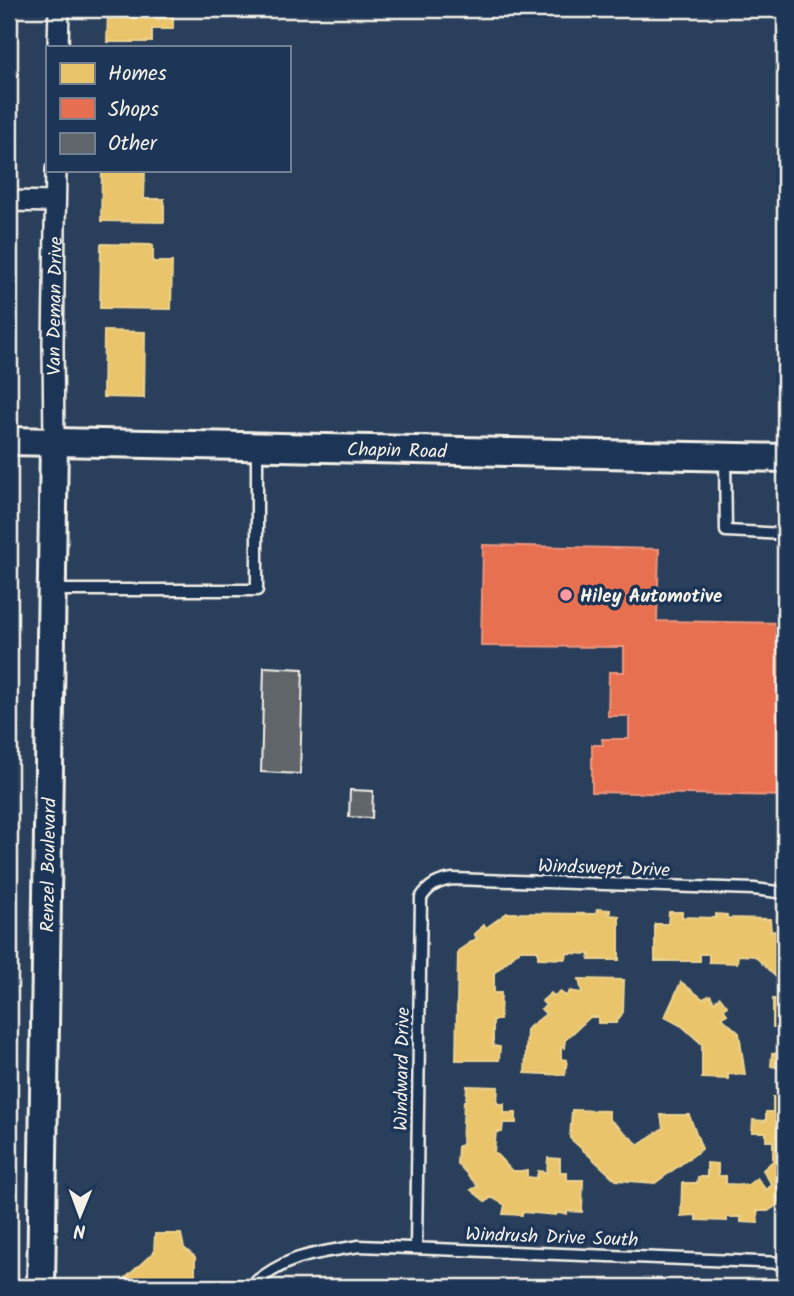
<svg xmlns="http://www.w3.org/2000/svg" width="794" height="1296" viewBox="0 0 794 1296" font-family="Kalam,sans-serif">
	<rect width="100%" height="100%" fill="#2a3f5b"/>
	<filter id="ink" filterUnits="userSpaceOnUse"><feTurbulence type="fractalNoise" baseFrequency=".0143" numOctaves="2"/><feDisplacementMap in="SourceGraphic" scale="14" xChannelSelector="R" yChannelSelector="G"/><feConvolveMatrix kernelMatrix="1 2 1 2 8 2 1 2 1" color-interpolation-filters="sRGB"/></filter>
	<g filter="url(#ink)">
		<!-- homes -->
		<path fill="#e9c46a" stroke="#ecd290" stroke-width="2" d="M108,9H173V29H152V42H107Z
			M102,170H145L144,199H164V222L101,221Z
			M101,244L153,245V262H172L171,309L100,308Z
			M104,331L145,332L144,398L103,397Z
			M597,909L610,910V915L619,916V960H589L590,954L567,953L566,959L538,958V950H520L494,973V993H501L500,1020H493V1046L500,1047L499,1060H456L458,951L477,938L474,934L484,925L486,928L507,913L596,914Z
			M669,912H682V917L716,918V914L727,915V918L770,919L771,931L785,932V1069L771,1066L772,1054L780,1053L779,1027H773V999H780L779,980L755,956L738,955L737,963L709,962V954H700V961H655V924H668Z
			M579,979L624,980L623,1012L616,1023H598V1017H590L565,1040L564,1048L561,1047V1059L567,1060L565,1075L525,1073L527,1029L546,1014L541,1009L546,1006L542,1001L551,993L554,996L560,992L566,996L570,991L582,993Z
			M681,982L703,999L710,995L714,1002L720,997L727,1006L724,1010L727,1014L722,1018L739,1033L745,1075L728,1074V1079L702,1078V1044L682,1026L665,1017Z
			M467,1086L498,1087L497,1104H504V1113H516V1123H503L502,1132H496L494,1152L512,1171H527V1177L537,1178L538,1171L547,1172L548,1158L560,1159V1172H567V1180H583L582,1212L567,1211V1214L556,1213V1215L522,1212V1215L503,1214L505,1205L491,1197L486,1202L471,1190L478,1186L457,1163L458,1146L462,1145L464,1101H466Z
			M773,1097L785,1098V1210L779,1204L768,1211H757L758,1223L741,1222V1217H727V1221L696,1220V1215L681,1216L682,1183H697L698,1177H707V1163L718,1164V1176H726V1184L748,1185L757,1178L766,1190L772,1185L763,1170L773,1161V1141H766V1132H752L753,1120L766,1121V1112H773Z
			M572,1110L609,1111V1119L639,1145L663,1128L661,1115H689L702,1149L655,1183L616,1180L570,1138Z
			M155,1234H181L184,1248L195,1257V1279L186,1287H116L154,1252Z
			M386,1283L403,1284L405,1287H382Z"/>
		<!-- shops -->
		<path fill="#e76f51" stroke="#eb967e" stroke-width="2" d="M483,545L659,549L657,621L785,623V796L592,792V745H603L602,739H629V716H608L609,672H624V647L481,646Z"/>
		<!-- building -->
		<path fill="#60656b" stroke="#f4f1e8" stroke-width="2" d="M264,667L303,669L300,774L261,772Z
			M350,790L373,791L372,818L349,817Z"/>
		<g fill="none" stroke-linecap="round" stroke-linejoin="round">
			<!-- lane casing -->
			<g stroke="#f4f1e8" stroke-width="15">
				<path id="lane" d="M725,458L726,531L785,534
					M52,590H257V449
					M416,1248L421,898C429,885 439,881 453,879L754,889L785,893
					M249,1287C288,1255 311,1254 359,1246L785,1263"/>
			</g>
			<!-- street casing -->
			<g stroke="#f4f1e8" stroke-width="24">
				<g id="street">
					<path d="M58,47L59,9"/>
					<path d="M9,201L55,202"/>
					<path id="s1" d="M54,442L53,345L56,170"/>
				</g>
			</g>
			<!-- secondary casing -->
			<g stroke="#f4f1e8" stroke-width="32">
				<g id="secondary">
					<path id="s2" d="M9,441L785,458"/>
					<path id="s3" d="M41,1287L54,442"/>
				</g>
			</g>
			<!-- lane -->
			<use href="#lane" stroke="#1d3557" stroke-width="10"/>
			<!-- street -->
			<use href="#street" stroke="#1d3557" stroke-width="19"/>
			<!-- secondary -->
			<use href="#secondary" stroke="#1d3557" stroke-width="26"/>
		</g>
	</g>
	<!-- markers -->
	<circle fill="#ff9aa2" stroke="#1d3557" stroke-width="2.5" cx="566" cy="595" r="7"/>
	<g text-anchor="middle" stroke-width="7" stroke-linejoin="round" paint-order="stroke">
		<!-- street labels -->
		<g font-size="19" fill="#f4f1e8" stroke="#1d3557">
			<text dy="7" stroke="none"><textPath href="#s1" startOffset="136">Van Deman Drive</textPath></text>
			<text dy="7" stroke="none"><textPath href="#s2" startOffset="388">Chapin Road</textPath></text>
			<text dy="7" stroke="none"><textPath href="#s3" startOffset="422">Renzel Boulevard</textPath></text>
			<text transform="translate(604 867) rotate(2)" y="7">Windswept Drive</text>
			<text transform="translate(401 1069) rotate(-89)" y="7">Windward Drive</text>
			<text transform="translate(552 1236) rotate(2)" y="7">Windrush Drive South</text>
		</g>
		<!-- poi labels -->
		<g font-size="19" font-weight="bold" fill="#f4f1e8" stroke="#1d3557" text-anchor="start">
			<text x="580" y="602">Hiley Automotive</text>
		</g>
	</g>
	<!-- margin -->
	<rect width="794" height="1296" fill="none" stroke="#1d3557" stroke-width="35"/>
	<rect x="18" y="18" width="759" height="1261" fill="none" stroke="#f4f1e8" stroke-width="2.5" filter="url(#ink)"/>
	<!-- legend -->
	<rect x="46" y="46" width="245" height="126" fill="#1d3557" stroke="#738091" stroke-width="2"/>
	<rect x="60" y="63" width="35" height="21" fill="#e9c46a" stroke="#738091" stroke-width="2"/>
	<text x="108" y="80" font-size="21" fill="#f4f1e8">Homes</text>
	<rect x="60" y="98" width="35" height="21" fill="#e76f51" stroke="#738091" stroke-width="2"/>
	<text x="108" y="116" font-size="21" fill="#f4f1e8">Shops</text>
	<rect x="60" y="133" width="35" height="21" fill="#60656b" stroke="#738091" stroke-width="2"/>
	<text x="108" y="150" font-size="21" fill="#f4f1e8">Other</text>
	<!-- north arrow -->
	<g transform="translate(80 1215) rotate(181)" stroke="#1d3557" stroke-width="5" paint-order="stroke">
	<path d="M0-5L12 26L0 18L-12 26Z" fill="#f4f1e8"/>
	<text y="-10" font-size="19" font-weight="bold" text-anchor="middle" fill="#f4f1e8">N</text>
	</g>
</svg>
